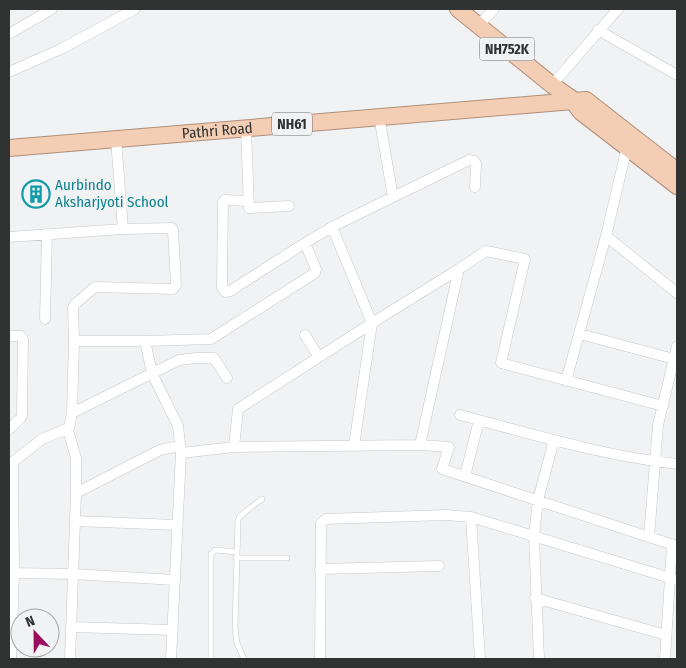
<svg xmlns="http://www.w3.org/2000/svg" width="686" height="668" viewBox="0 0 686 668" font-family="'Fira Sans Condensed',sans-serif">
	<rect width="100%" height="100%" fill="#f1f2f4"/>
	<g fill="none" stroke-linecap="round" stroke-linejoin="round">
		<!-- service casing -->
		<g stroke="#c7c7c9" stroke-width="6">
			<path id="service" d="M236,558H287
				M211,659V554L215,550L237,552
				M244,659L237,643L235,628L238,520L240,516L262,499"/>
		</g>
		<!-- minor casing -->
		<g stroke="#c7c7c9" stroke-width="11">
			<path id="minor" d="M479,25L494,9
				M598,30L677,75
				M9,34L52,9
				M9,72L61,49L135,9
				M552,85L618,9
				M379,116L393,197L332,227L372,323L459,269
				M246,128L249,208L289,206
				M116,139L123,229
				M627,147L606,236L677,293
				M393,197L469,160L474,161L476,164L475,187
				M248,201L225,200L223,202L222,287L225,292L230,291L305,243L332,227
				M9,237L123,229L172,228L173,230L176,285L173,289L95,287L75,304L73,308L74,341L72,413L69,428L42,439L9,465
				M45,319L47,234
				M580,334L674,359
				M305,335L319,357
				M9,336H21L23,339L22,415L20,419L9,429
				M74,341H145L211,339L315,273L316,269L305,243
				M145,341L152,373L178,426L181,453
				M677,346L658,425L649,537L677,546
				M566,381L606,236
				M72,413L179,360L196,358H214L227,378
				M460,415C531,434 604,456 677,464
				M68,430L76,458V493L70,659
				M354,446L372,323
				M234,447L420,445
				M465,476L479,420
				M76,493L160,450L180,446
				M471,517L480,659
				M75,521L177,525
				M649,537L442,469L449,447L420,445L459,269L486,251L525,259L501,363L663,406
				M320,569L439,566
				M9,573L73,574L175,580
				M535,598L666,635
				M71,627L173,630
				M11,659L14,573L13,461
				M171,659L181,453L234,447L238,409L372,323
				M320,659L321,526V523L326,519L446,515L471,517L677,580
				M539,659L534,536L538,500L554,440
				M665,659L672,544"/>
		</g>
		<!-- trunk casing -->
		<g stroke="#ae8f7a" stroke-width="18">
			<g id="trunk">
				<path d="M458,9L552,85L575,101L577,107L581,112L677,186"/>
				<path id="s1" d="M9,148L586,100L677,171"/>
			</g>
		</g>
		<!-- service -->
		<use href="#service" stroke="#fff" stroke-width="5"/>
		<!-- minor -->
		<use href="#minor" stroke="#fff" stroke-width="10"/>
		<!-- trunk -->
		<use href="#trunk" stroke="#f4ceb4" stroke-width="16"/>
	</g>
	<!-- icons -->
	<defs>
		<g id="building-ring" transform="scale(1.4375)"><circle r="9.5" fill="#f1f2f4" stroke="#0f9aa8" stroke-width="1.5"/><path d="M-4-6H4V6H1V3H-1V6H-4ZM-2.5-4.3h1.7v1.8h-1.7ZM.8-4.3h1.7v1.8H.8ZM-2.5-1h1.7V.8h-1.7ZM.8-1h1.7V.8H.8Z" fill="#0f9aa8"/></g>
	</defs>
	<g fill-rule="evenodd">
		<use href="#building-ring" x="36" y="194"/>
	</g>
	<g text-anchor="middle" stroke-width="4.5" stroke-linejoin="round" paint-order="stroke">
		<!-- shield labels -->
		<g fill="#f1f2f4" stroke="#6b6c6c" stroke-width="1">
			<rect x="479.5" y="37.5" width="55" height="23" rx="4"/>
			<rect x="272" y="112.5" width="40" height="23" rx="4"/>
		</g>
		<g font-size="14" font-weight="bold" fill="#313232">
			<text x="507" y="54">NH752K</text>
			<text x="292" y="129">NH61</text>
		</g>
		<!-- street labels -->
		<g font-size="15" fill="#313232" stroke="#f1f2f4">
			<text dy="5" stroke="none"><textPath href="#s1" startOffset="209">Pathri Road</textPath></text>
		</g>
		<!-- culture labels -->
		<g font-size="15" fill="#0d838f" stroke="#f1f2f4" text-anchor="start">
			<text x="55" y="190">Aurbindo<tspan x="55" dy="17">Aksharjyoti School</tspan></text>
		</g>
	</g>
	<!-- border -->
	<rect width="686" height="668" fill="none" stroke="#313232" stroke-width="20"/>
	<!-- north arrow -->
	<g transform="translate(35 633) rotate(338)"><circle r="24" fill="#f1f2f4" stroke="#a4a5a6"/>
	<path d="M0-4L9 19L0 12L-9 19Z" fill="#990b5d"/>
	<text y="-8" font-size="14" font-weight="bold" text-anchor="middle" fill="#313232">N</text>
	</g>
</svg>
